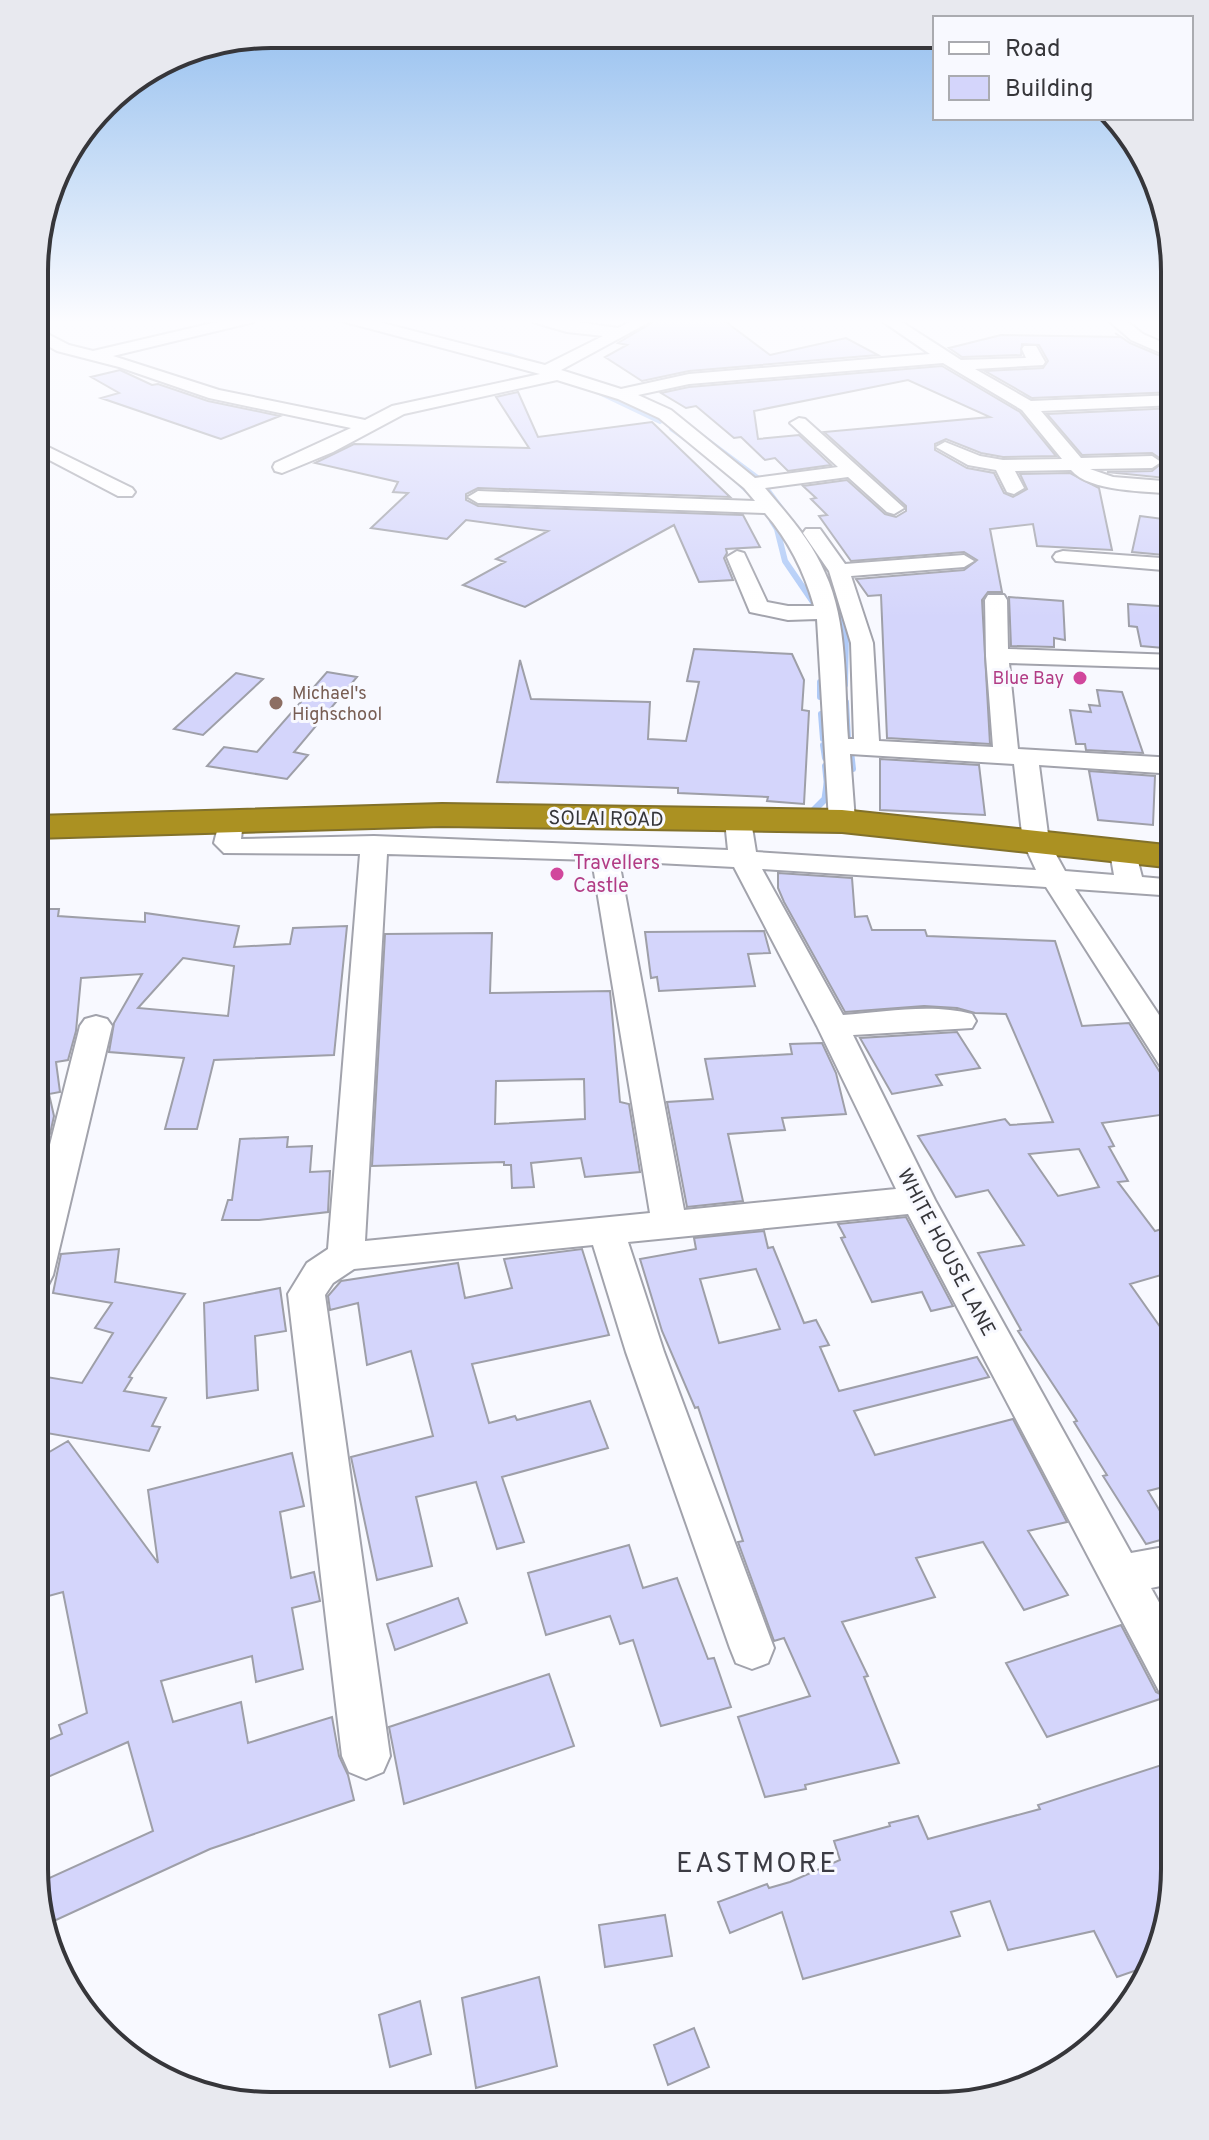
<svg xmlns="http://www.w3.org/2000/svg" width="1209" height="2140" viewBox="0 0 1209 2140" font-family="Overpass,sans-serif">
	<rect width="100%" height="100%" fill="#f8f9ff"/>
	<g fill="none" stroke-linecap="round" stroke-linejoin="round">
		<!-- stream-far2 -->
		<path stroke="#afcaf7" stroke-width="4" d="M334,319L352,324
			M474,348L511,355L530,363
			M597,392L660,422
			M1025,395L1030,397
			M671,429L688,441
			M696,431L759,478
			M1046,439L1063,462L1058,464
			M733,478L755,499
			M764,484L793,523
			M764,510L773,523"/>
		<!-- stream-far1 -->
		<path stroke="#afcaf7" stroke-width="6" d="M772,521L777,529L785,561L815,605
			M791,521L811,548
			M836,608L846,634L845,685
			M820,682V697
			M846,702L848,739
			M821,714L823,739
			M823,745L825,758
			M851,751L853,769
			M825,766L827,786"/>
		<!-- stream -->
		<path stroke="#afcaf7" stroke-width="7" d="M811,813L825,799L827,784
			M1171,844H1175"/>
	</g>
	<!-- building -->
	<path fill="#d4d5fb" stroke="#9e9fa8" stroke-width="2" fill-rule="evenodd" d="M658,319H722L770,355L846,338L878,355L689,371L642,381L605,357L627,345L618,343Z
		M1115,333L1130,343L1175,362V392L1032,398L985,371L1043,368L1048,361L1039,345L1022,344L1021,355L962,357L949,348L1001,335L1121,337Z
		M942,366L1020,412L1056,456L1003,457L981,453L946,439L935,444V450L967,468L994,473L1004,493L1013,497L1027,489L1020,474L1070,473L1099,488L1112,550L1037,546L1033,524L990,529L1002,592H988L982,600L990,744L887,738L881,595L868,596L856,579L964,570L977,560L964,552L851,561L819,516L827,515L811,499L816,498L803,486L847,480L885,514L896,517L906,511V506L824,432L990,417L908,380L754,411L758,439L799,435L831,465L788,471L775,458L765,460L741,437L734,438L696,406L686,408L661,393L689,387Z
		M120,370L152,385L158,384L208,401L280,416L221,439L215,437L101,398L119,393L91,377Z
		M518,392L538,437L652,422L730,497L478,488L466,494V500L478,506L743,515L760,547L726,549L727,553L724,558L733,580L699,582L674,525L525,607L463,585L505,562L496,559L548,531L466,520L447,539L371,528L408,493L393,492L398,482L315,463L354,444L529,448L496,397Z
		M1175,408V479L1107,472L1152,471L1164,461L1152,453L1082,455L1047,414Z
		M1140,516L1171,520L1164,555L1132,552Z
		M1009,597L1063,601L1065,640L1054,638V647L1011,646Z
		M1128,604L1175,607V649L1141,646L1137,627L1129,626Z
		M694,649L792,654L804,680L802,710L809,711L804,804L767,801L768,797L678,793V788L497,782L520,660L531,699L650,702L648,739L686,741L699,682L687,681Z
		M327,672L357,677L294,752L308,755L287,779L207,766L224,747L257,752Z
		M236,673L263,679L203,735L174,729Z
		M1097,690L1122,692L1143,753L1086,750L1085,744H1076L1070,710L1091,712L1089,705L1100,706Z
		M880,759L979,765L985,815L880,810Z
		M1089,771L1155,776L1153,825L1098,820Z
		M778,873L852,878L855,917L867,916L872,930H925L927,936L1055,941L1082,1026L1129,1023L1161,1074L1170,1077L1175,1085V1113L1102,1123L1114,1146L1109,1147L1128,1181L1118,1182L1155,1231L1175,1225V1271L1130,1284L1175,1348V1484L1148,1491L1175,1536L1146,1544L1103,1476L1107,1475L1074,1422L1077,1421L1018,1331L1021,1330L978,1253L1024,1245L988,1190L956,1197L918,1136L1005,1119L1010,1125L1053,1122L1006,1014L975,1013L957,1008L924,1006L845,1012L784,902L778,888ZM1079,1149L1099,1187L1058,1196L1029,1154Z
		M35,909H59L58,916L145,922V913L239,926L234,947L290,944L293,928L347,926L334,1055L214,1060L197,1129H165L184,1058L109,1052L114,1023L142,974L81,978L76,1031L68,1060L56,1062L60,1092L49,1094L54,1116L50,1134L35,1138ZM183,958L234,966L228,1016L138,1008Z
		M764,931L770,953L748,954L755,986L659,991L657,977L651,978L645,932Z
		M492,933L490,993L610,991L620,1102L629,1104L640,1172L585,1177L581,1158L531,1163L534,1187L512,1188L511,1165H504V1162L372,1166L385,934ZM584,1079L585,1119L495,1124L496,1081Z
		M957,1032L980,1068L936,1075L942,1085L892,1094L860,1038Z
		M822,1043L836,1073L846,1114L782,1118L785,1130L728,1134L743,1201L687,1207L667,1102L713,1099L705,1059L792,1054L790,1044Z
		M288,1137L287,1147L312,1146L310,1172L330,1171L328,1212L259,1220H222L228,1200H232L240,1139Z
		M906,1217L953,1306L931,1311L922,1292L872,1302L841,1238L845,1237L838,1224Z
		M764,1231L768,1248L773,1247L804,1323L816,1320L829,1345L820,1347L839,1391L977,1357L989,1377L854,1411L875,1455L1013,1419L1067,1522L1028,1531L1068,1595L1024,1610L983,1542L916,1558L935,1597L842,1622L868,1676L864,1677L899,1763L805,1785L806,1789L765,1797L738,1717L810,1696L784,1638L774,1641L738,1542L743,1541L698,1407L695,1408L662,1331L640,1259L696,1249L694,1238ZM756,1269L780,1329L719,1343L700,1279Z
		M119,1249L115,1282L185,1294L129,1377L132,1378L124,1391L166,1398L152,1426L160,1427L149,1451L35,1431V1387L41,1376L82,1383L113,1333L95,1328L112,1303L53,1293L61,1254Z
		M582,1249L609,1335L472,1364L489,1423L515,1416L517,1420L590,1401L608,1448L502,1477L524,1542L497,1549L476,1482L416,1497L432,1566L377,1580L351,1457L433,1436L411,1351L367,1365L358,1303L330,1310L328,1296L341,1281L458,1263L465,1298L512,1288L504,1259Z
		M280,1288L286,1331L255,1336L258,1390L207,1398L204,1303Z
		M68,1441L158,1563L148,1490L292,1453L304,1506L280,1512L291,1578L314,1572L320,1601L292,1608L303,1669L256,1682L252,1656L161,1681L173,1722L241,1702L248,1743L332,1717L339,1756L348,1775L354,1800L210,1849L43,1926L36,1884L153,1831L128,1742L34,1783V1746L62,1734L59,1725L87,1713L63,1592L34,1600V1461Z
		M629,1545L643,1588L677,1578L708,1659L714,1658L731,1707L661,1726L633,1640L620,1644L610,1616L546,1635L528,1573Z
		M458,1598L467,1623L395,1650L387,1624Z
		M1121,1625L1156,1692L1166,1697L1047,1737L1006,1663Z
		M549,1674L574,1746L404,1804L389,1727Z
		M1174,1761V1885L1143,1968L1117,1977L1094,1931L1008,1950L990,1901L951,1912L960,1936L803,1979L782,1912L730,1933L718,1902L767,1884L769,1888L790,1882L840,1860L834,1841L890,1826L889,1823L918,1816L928,1839L1040,1809L1038,1805Z
		M665,1915L672,1956L605,1967L599,1925Z
		M539,1977L557,2066L476,2088L462,1998Z
		M420,2001L431,2054L390,2067L379,2015Z
		M694,2028L709,2067L668,2085L654,2045Z"/>
	<g fill="none" stroke-linecap="round" stroke-linejoin="round">
		<!-- minor casing -->
		<g stroke="#a2a3ac" stroke-width="4">
			<path id="minor" d="M230,319H257L254,322L113,356L219,390L365,420L392,406L540,374L345,322L342,319H367L545,365L603,336L567,332L533,322L530,319H555L618,328L636,319H655L561,370L621,389L689,374L930,354L879,319H897L961,360L1026,358L1022,349L1024,346H1036L1045,362L1043,365L975,369L1031,401L1175,395V405L1041,411L1081,458L1152,456L1161,462L1152,468L1090,469L1113,477L1175,482V494C1147,491 1089,492 1071,470L1015,471L1024,488L1014,494L1007,492L996,470L968,465L936,447L945,442L980,456L1003,460L1062,459L1022,410L943,363L689,384L638,395L671,410L755,478L838,467L790,423L799,418L805,419L904,508L894,514L887,512L848,477L765,488C787,514 811,540 825,573C848,622 844,685 848,739H854L851,643L829,571L803,533L806,529H820L845,564L964,555L974,561L964,567L851,576L873,643L879,741L993,747L986,656L985,600L988,595H1004L1007,600L1008,649L1175,655V667L1170,668L1009,663L1018,749L1175,758V774L1039,765L1049,842L1065,871L1114,875L1110,852L1114,846H1134L1142,877L1175,880V896L1075,889L1175,1039V1075L1164,1072L1046,887L762,869L843,1015C884,1012 932,1003 972,1014L976,1021L972,1028L853,1035L935,1200L1131,1553L1175,1545V1583L1151,1588L1175,1631V1697L1159,1691L908,1214L628,1242L664,1352L774,1648L768,1663L752,1669L736,1663L730,1648L626,1352L593,1245L354,1269L333,1283L325,1295L390,1756L383,1772L366,1779L349,1772L342,1756L288,1294L307,1263L328,1249L360,854L224,853L214,843L221,815H239L243,821L241,839L374,836L728,850L725,821L729,815H747L751,821L756,852L1036,870L1023,842L1014,764L850,754L855,821L851,827H833L829,821L817,619L788,620L750,612L727,557L737,551L744,553L767,602L788,606H814C804,571 789,541 765,513L478,503L468,497L478,491L755,501L744,488L659,418L618,399L557,380L404,414L333,452L282,473L275,471L273,467L275,463L351,428L209,398L119,367L57,351L36,339V328L69,345L93,351ZM387,854L592,860L650,1213L365,1241ZM619,861L734,867L817,1026L896,1189L684,1210Z
				M1107,319H1124L1143,334L1175,348V359L1131,340Z
				M36,441L132,488L135,492L132,496H118L36,453Z
				M1063,551L1175,559V571L1056,561L1053,557L1056,553Z
				M96,1016L107,1019L112,1026L53,1275L48,1285L35,1289V1204L80,1026L85,1019Z"/>
		</g>
		<!-- highway casing -->
		<g stroke="#82712a" stroke-width="4">
			<path id="highway" d="M442,804L842,810L1175,846V868L842,832L442,826L35,838V816Z"/>
		</g>
		<!-- minor -->
		<use href="#minor" fill="#fff" fill-rule="evenodd"/>
		<!-- highway -->
		<use href="#highway" fill="#ab9122" fill-rule="evenodd"/>
	</g>
	<!-- sky -->
	<linearGradient id="sky" x2="0" y2="1"><stop stop-color="#91bdee"/><stop offset="0.52" stop-color="#fcfcff"/><stop offset="1" stop-color="#fcfcff" stop-opacity="0"/></linearGradient>
	<rect width="1209" height="618" fill="url(#sky)"/>
	<!-- markers -->
	<g fill="#d1479c" stroke="#f8f9ff" stroke-width="3">
		<circle cx="1080" cy="678" r="8"/>
		<circle cx="557" cy="874" r="8"/>
	</g>
	<circle fill="#8d6e63" stroke="#f8f9ff" stroke-width="3" cx="276" cy="703" r="8"/>
	<g text-anchor="middle" stroke-width="6" stroke-linejoin="round" paint-order="stroke">
		<!-- far-hotel labels -->
		<g font-size="18" fill="#b23c85" stroke="#f8f9ff" text-anchor="end">
			<text x="1064" y="684">Blue Bay</text>
		</g>
		<!-- far-education labels -->
		<g font-size="18" fill="#785e54" stroke="#f8f9ff" text-anchor="start">
			<text x="292" y="699">Michael's<tspan x="292" dy="21">Highschool</tspan></text>
		</g>
		<!-- street labels -->
		<g font-size="20" fill="#36363a" stroke="#f8f9ff">
			<text transform="translate(606 818) rotate(1)" y="7">SOLAI ROAD</text>
			<text transform="translate(947 1252) rotate(62)" y="7">WHITE HOUSE LANE</text>
		</g>
		<!-- hotel labels -->
		<g font-size="20" fill="#b23c85" stroke="#f8f9ff" text-anchor="start">
			<text x="573" y="869">Travellers<tspan x="573" dy="23">Castle</tspan></text>
		</g>
		<!-- near-quarter labels -->
		<g font-size="28" letter-spacing="2" fill="#3c3c44" stroke="#f8f9ff">
			<text x="757" y="1872">EASTMORE</text>
		</g>
	</g>
	<!-- crop -->
	<path d="M0 0H1209V2140H0ZM271 48H938A223 223 0 0 1 1161 271V1869A223 223 0 0 1 938 2092H271A223 223 0 0 1 48 1869V271A223 223 0 0 1 271 48Z" fill="#e8e9ef" fill-rule="evenodd"/>
	<path fill="none" stroke="#36363a" stroke-width="4" d="M271 48H938A223 223 0 0 1 1161 271V1869A223 223 0 0 1 938 2092H271A223 223 0 0 1 48 1869V271A223 223 0 0 1 271 48Z"/>
	<!-- legend -->
	<rect x="933" y="16" width="260" height="104" fill="#f8f9ff" stroke="#aaabb0" stroke-width="2"/>
	<rect x="949" y="42" width="40" height="12" fill="#ffffff" stroke="#aaabb0" stroke-width="2"/>
	<text x="1005" y="56" font-size="24" fill="#36363a">Road</text>
	<rect x="949" y="76" width="40" height="24" fill="#d4d5fb" stroke="#aaabb0" stroke-width="2"/>
	<text x="1005" y="96" font-size="24" fill="#36363a">Building</text>
</svg>
